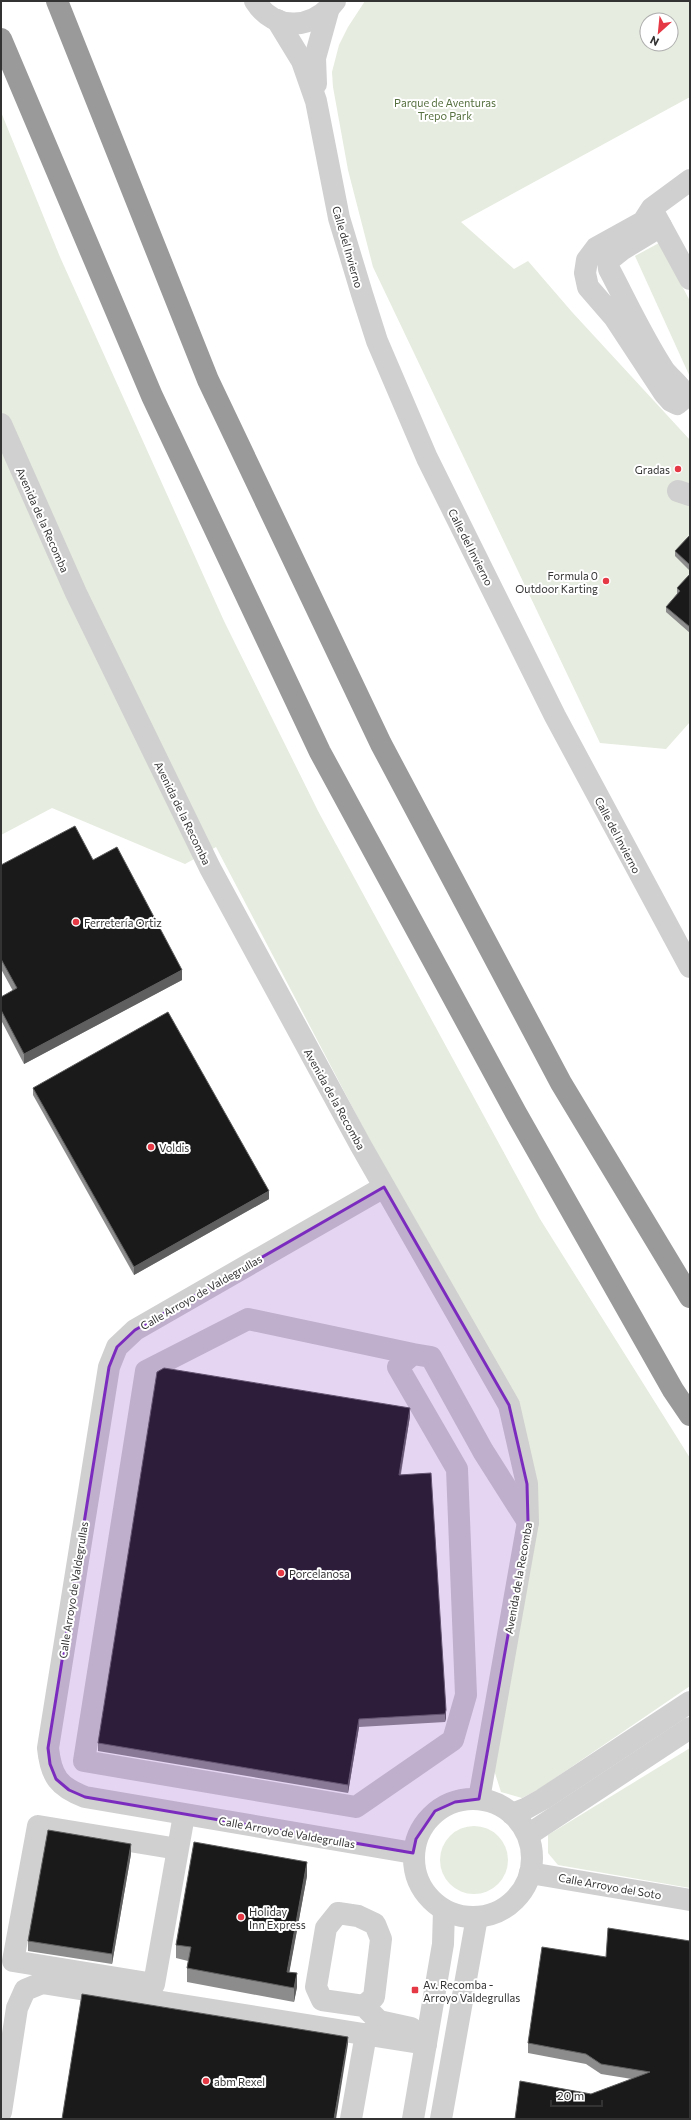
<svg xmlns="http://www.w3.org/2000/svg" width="691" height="2120" viewBox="0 0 691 2120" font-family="Commissioner,sans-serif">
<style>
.green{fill:#e6ecdf;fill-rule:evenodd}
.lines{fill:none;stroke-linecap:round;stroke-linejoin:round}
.minor{stroke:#d0d0d0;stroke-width:22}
.highway{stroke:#9a9a9a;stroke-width:22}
.wall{fill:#8c8c8c}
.shaded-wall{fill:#5f5f5f}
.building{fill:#1a1a1a;stroke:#5f5f5f}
.marked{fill:#7b2cbf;fill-opacity:0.2;stroke:#7b2cbf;stroke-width:3;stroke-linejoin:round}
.poi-dot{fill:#e63946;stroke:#fff;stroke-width:1.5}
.labels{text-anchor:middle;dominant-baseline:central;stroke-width:4;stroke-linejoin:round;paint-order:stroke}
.park-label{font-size:11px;fill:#56703f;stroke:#fff}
.street-label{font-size:11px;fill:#333;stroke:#fff}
.poi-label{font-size:11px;fill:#333;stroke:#fff;text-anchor:start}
</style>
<rect width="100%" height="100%" fill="#fff"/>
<!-- green -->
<g class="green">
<path d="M365,1H690V97L461,222L514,269L528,261L572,312L690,440V722L666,749L600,743L373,267L348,170L333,87L332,72L339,45L348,27ZM647,20H671V44H647Z"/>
<path d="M1,112L60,257L224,621L318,811L540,1219L690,1458V1686L539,1789L522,1798L501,1792L494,1770L528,1442L216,847L185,864L52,808L1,835Z"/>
<path d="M659,243L690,301V377L635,256Z"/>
<path d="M690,1748V1888L558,1865L548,1853V1835Z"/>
<circle cx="474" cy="1860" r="34"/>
</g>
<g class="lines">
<!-- minor -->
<g class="minor">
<path d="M255,1C275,33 314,29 335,1"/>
<path d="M277,20L302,61L316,101L339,218L362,294L377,341L427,458L555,716L690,967"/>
<path d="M316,84L315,58L328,11"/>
<path d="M654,213L690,279"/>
<path d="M661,226L623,249L608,261L609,269C627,303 643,338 664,370C670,378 679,384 684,393L683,399L677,404L671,401L664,393L614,317L588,287L585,273L587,260L596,248L643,222L652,208L690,180"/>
<path d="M1,424L76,593L210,868L361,1146L509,1405L527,1484L528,1522L479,1799"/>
<path d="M678,491L690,495"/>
<path d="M384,1187L135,1330L117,1347L109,1367L48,1748C51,1777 59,1787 85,1797L413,1853"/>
<path d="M413,1354L248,1319L146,1371L84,1761L356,1807L453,1740L466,1695L457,1469L398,1367L413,1354L431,1357L483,1451L528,1522"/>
<circle cx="473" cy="1858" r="59"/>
<path d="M512,1814L525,1809L543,1799L690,1702"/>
<path d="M528,1835L690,1728"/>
<path d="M178,1849L38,1826L13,1961L154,1984L184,1815"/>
<path d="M530,1873L690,1900"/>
<path d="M364,2006L322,2000L316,1987L326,1928L338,1913L358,1916L375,1924L381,1939L374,1997L364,2006L379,2021L411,2028"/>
<path d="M1,2112L17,2008L25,1990L42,1983L426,2044"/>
<path d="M351,2119L366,2034"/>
<path d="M413,2119L443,1944L444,1910"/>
<path d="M441,2119L477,1917"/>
</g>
<!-- highway -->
<g class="highway">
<path d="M57,1L208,380L381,744L561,1083L690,1297"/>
<path d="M1,39L152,396L320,752L516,1113L673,1390L690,1415"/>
</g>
</g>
<!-- wall -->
<g class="wall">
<path d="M690,535V571L675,556V551Z"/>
<path d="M690,574V633L666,612V607L677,594V588Z"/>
<path d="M93,860L182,980L24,1064L1,1020V997L13,991L1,969V865Z"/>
<path d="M33,1088L269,1199L134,1275L33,1095Z"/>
<path d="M410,1416L401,1474L446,1718L445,1722L359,1727L348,1793L98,1751V1743Z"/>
<path d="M131,1854L112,1964L28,1951V1941Z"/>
<path d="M307,1876L289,1972L297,1987L294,2002L187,1982V1968L188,1961L176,1958V1945Z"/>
<path d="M606,1957L690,2119L591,2094L632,2079L601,2074L586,2064L528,2053V2043Z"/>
</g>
<!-- shaded-wall -->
<g class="shaded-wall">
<path d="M182,970V980L24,1064V1054Z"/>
<path d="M269,1191V1199L134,1275V1267Z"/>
<path d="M410,1408V1416L399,1482V1475Z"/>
<path d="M446,1710V1718L445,1722V1714Z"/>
<path d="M359,1719V1727L348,1793V1785Z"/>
<path d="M131,1844V1854L112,1964V1954Z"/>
<path d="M307,1862V1876L287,1985V1972Z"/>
<path d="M297,1973V1987L294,2002V1988Z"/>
<path d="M348,2037V2044L336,2119H334Z"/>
</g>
<!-- building -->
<g class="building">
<path d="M690,535V565L675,551Z"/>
<path d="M690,574V627L666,607L680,591L677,588Z"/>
<path d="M75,826L93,860L117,847L182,970L24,1054L1,1010V997L17,988L1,959V865Z"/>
<path d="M168,1012L269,1191L134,1267L33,1088Z"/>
<path d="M164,1368L410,1408L399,1475L431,1473L446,1710L445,1714L359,1719L348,1785L98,1743L157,1372Z"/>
<path d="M48,1830L131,1844L112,1954L28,1941Z"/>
<path d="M194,1842L307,1862L287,1972L297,1973L294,1988L187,1968L191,1947L176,1945Z"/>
<path d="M608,1928L690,1941V2119H515L520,2081L591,2094L650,2072L601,2064L586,2054L528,2043L542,1947L606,1957Z"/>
<path d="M82,1994L348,2037L334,2119H62Z"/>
</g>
<!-- marked area -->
<path class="marked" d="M384,1187L509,1405L527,1484L528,1522L479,1799L455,1802L435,1811L416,1839L413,1853L85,1797L69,1790L56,1779L50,1764L48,1748L109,1367L117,1347L135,1330Z"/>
<!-- markers -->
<g class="poi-dot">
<circle cx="678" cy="469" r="4"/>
<circle cx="606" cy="581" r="4"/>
<circle cx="76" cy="922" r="4"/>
<circle cx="151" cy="1147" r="4"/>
<circle cx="281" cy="1573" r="4"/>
<circle cx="241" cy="1917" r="4"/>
<rect x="411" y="1986" width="8" height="8" rx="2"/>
<circle cx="206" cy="2081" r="4"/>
</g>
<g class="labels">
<!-- park labels -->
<g class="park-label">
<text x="445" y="102">Parque de Aventuras<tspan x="445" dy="13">Trepo Park</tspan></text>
</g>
<!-- street labels -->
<g class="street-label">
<text transform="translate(348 247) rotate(74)">Calle del Invierno</text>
<text transform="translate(43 520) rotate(66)">Avenida de la Recomba</text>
<text transform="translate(471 547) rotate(63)">Calle del Invierno</text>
<text transform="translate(183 813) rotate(64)">Avenida de la Recomba</text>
<text transform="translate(618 835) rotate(62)">Calle del Invierno</text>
<text transform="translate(335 1099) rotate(61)">Avenida de la Recomba</text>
<text transform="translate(201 1292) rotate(-30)">Calle Arroyo de Valdegrullas</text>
<text transform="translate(518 1578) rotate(-80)">Avenida de la Recomba</text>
<text transform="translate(73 1590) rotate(-81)">Calle Arroyo de Valdegrullas</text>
<text transform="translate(287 1832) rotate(10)">Calle Arroyo de Valdegrullas</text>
<text transform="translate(610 1886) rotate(10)">Calle Arroyo del Soto</text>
</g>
<!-- poi labels -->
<g class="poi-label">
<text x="670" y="469" text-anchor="end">Gradas</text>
<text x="598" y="575" text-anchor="end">Formula 0<tspan x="598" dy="13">Outdoor Karting</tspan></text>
<text x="84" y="922">Ferretería Ortiz</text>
<text x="159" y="1147">Voldis</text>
<text x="289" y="1573">Porcelanosa</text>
<text x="249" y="1911">Holiday<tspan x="249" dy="13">Inn Express</tspan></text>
<text x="423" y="1984">Av. Recomba -<tspan x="423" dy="13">Arroyo Valdegrullas</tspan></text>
<text x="214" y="2081">abm Rexel</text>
</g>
</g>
<!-- border -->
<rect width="691" height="2120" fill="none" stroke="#333333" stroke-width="4"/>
<!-- north arrow -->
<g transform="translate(659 32) rotate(207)"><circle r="19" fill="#ffffff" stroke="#adadad"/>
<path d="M0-3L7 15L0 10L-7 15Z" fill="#e63946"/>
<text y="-6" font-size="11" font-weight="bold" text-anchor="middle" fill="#333333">N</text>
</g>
<!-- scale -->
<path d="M551 2100v6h51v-6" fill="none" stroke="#333333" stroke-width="2"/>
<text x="557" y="2100" font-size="12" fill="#333333" stroke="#ffffff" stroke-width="3" paint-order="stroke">20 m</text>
</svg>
